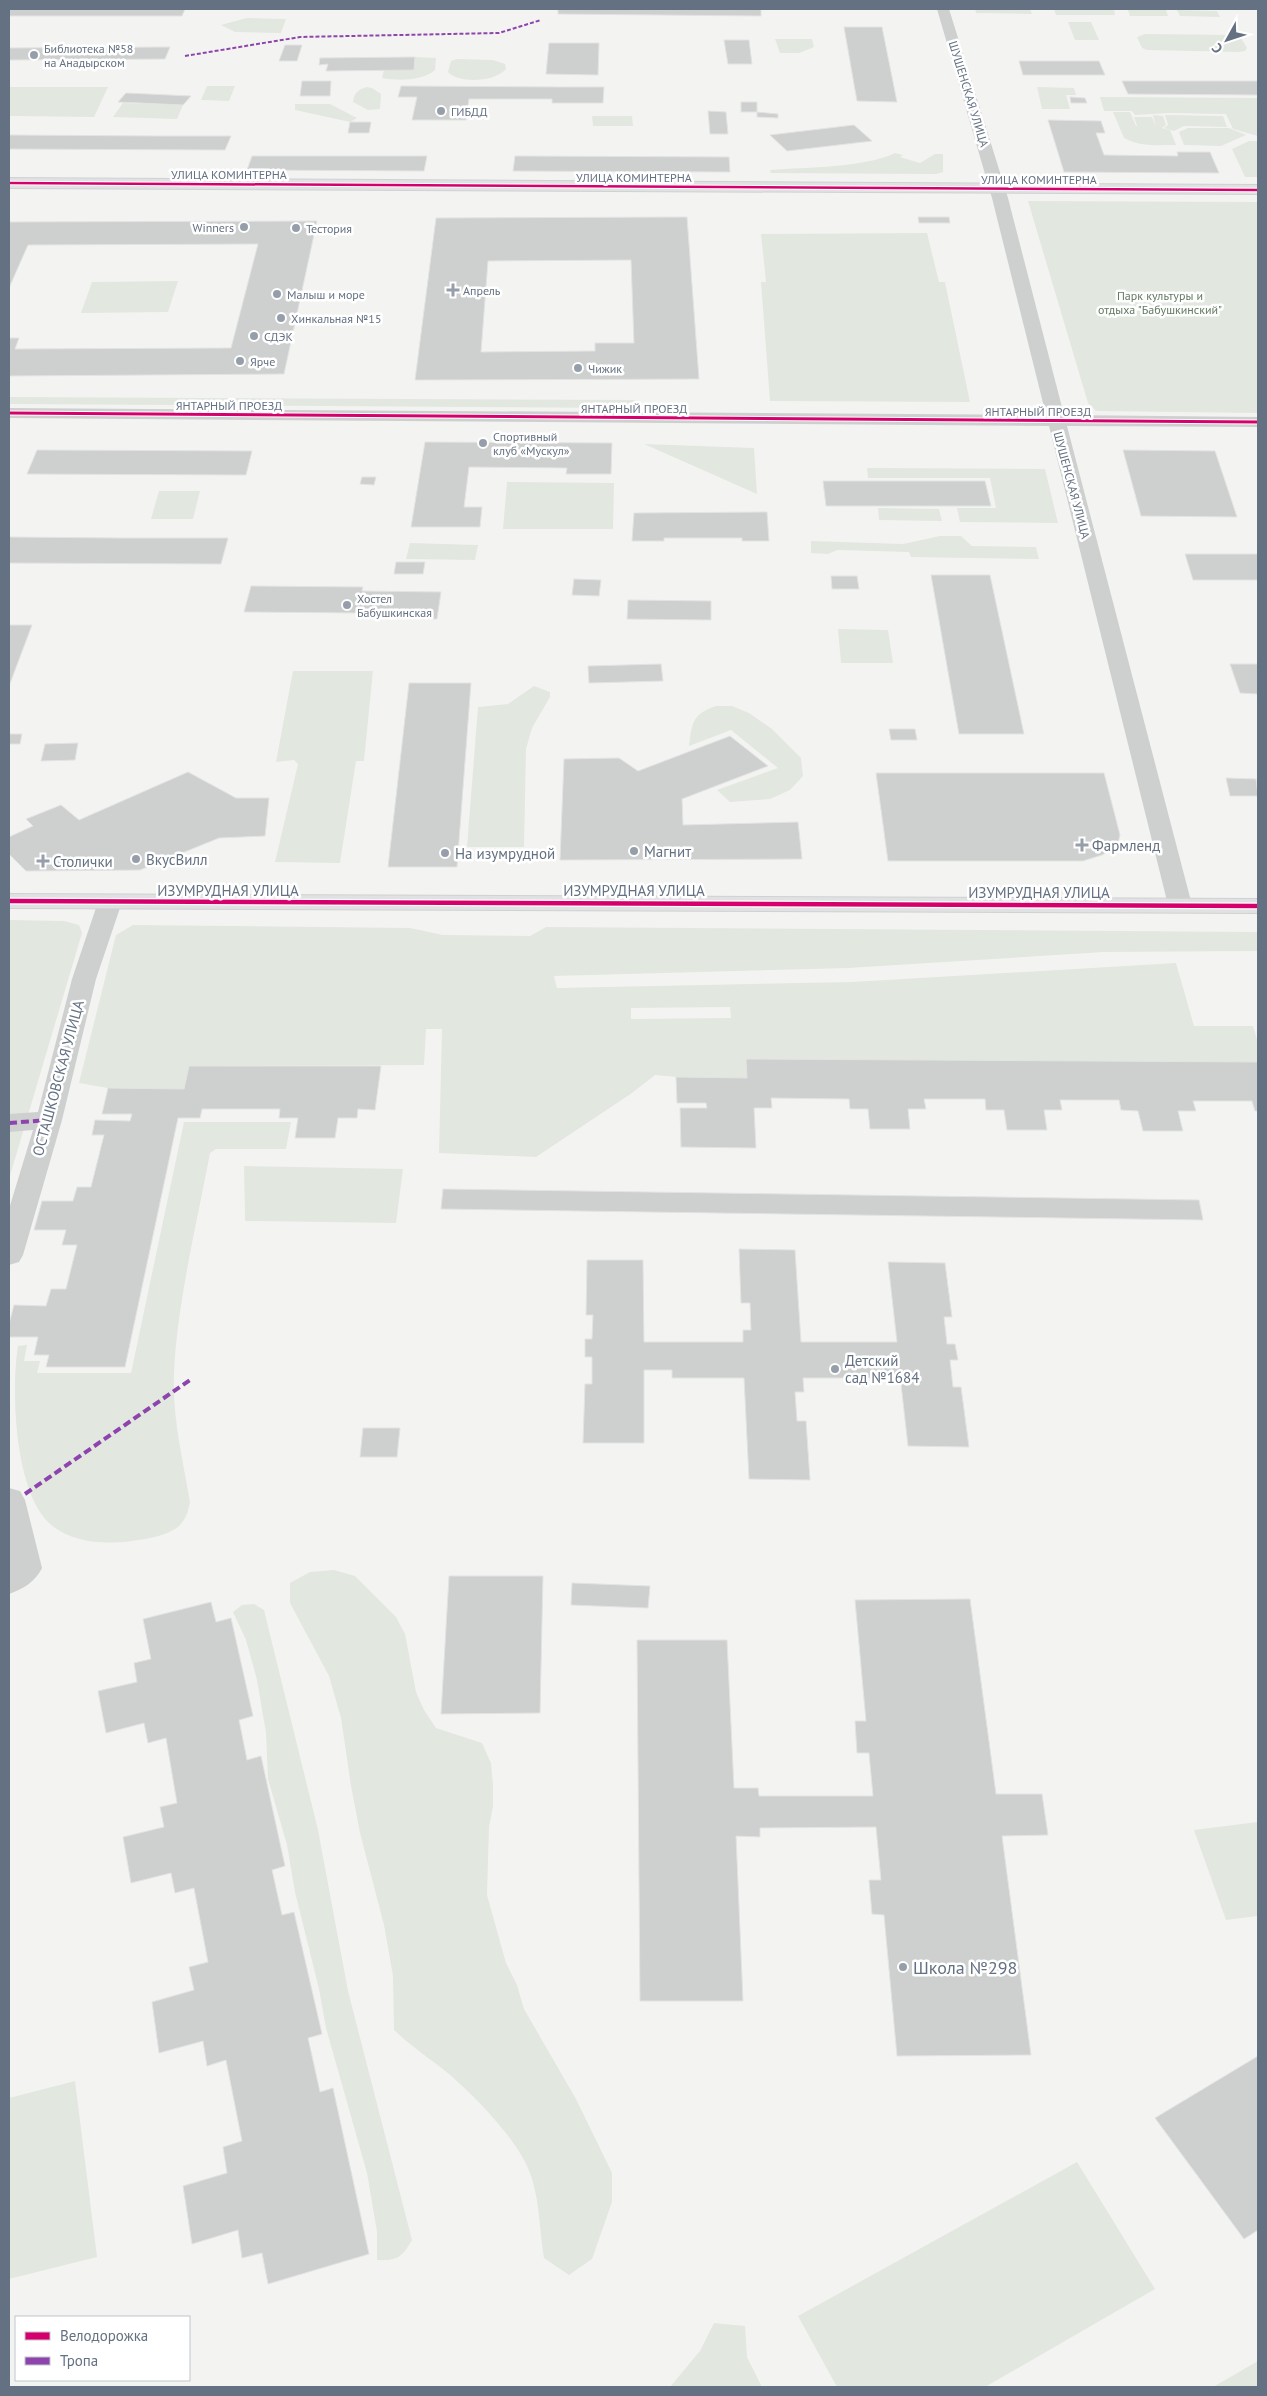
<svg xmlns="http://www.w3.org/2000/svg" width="1267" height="2396" viewBox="0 0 1267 2396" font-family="'PT Sans',sans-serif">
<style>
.green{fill:#e2e7e0;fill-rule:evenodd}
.building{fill:#cecfcf;stroke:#e2e3e2;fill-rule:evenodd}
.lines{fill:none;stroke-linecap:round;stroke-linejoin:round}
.secondary-casing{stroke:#d0d1d1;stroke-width:2}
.street{fill:#cecfcf;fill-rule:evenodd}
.secondary{fill:#e0e1e2;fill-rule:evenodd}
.quiet-far1{stroke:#8e44ad;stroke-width:2;stroke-dasharray:4 2;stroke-linecap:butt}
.quiet{stroke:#8e44ad;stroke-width:4;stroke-dasharray:8 4;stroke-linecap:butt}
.cycleway-far2-casing{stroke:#fff;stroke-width:4.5}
.cycleway-far1-casing{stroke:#fff;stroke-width:5}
.cycleway-casing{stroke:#fff;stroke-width:7}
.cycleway-far2{stroke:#d6006c;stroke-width:2.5}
.cycleway-far1{stroke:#d6006c;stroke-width:3}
.cycleway{stroke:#d6006c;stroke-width:4.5}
.poi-dot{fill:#969fa9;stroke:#fff;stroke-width:2}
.labels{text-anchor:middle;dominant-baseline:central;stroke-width:5;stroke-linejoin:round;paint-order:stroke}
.far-poi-label{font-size:12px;fill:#647182;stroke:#fff;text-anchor:start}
.far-street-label{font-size:12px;fill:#647182;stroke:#fff}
.far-park-label{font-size:12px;fill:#647962;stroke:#fff}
.poi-label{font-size:15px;fill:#647182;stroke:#fff;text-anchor:start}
.street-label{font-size:15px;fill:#647182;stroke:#fff}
.near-poi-label{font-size:18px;fill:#647182;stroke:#fff;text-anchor:start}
</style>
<rect width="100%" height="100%" fill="#f3f4f2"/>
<!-- green -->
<g class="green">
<path d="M975,9H1030L1032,14L976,13Z"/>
<path d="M1054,9H1114L1115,15H1056Z"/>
<path d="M1128,10H1166L1168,16H1130Z"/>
<path d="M1177,10L1217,11L1220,17L1180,16Z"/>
<path d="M247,18L286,19L281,33L235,32L221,25Z"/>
<path d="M1068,22H1091L1099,40H1075Z"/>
<path d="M1145,34L1236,35L1241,38L1247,48L1245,51L1239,52L1147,50L1142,48L1137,37Z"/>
<path d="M775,39H812L814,47L799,53H780Z"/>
<path d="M415,57L436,58L435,70C423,81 397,81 382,78L384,70H414Z"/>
<path d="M457,59L493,60L505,64L506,69C495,82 459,84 448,72L451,61Z"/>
<path d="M207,86H235L229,101L201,100Z"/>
<path d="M9,87H108L94,117L9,116Z"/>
<path d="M366,87L372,88L381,94L380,109L368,110L353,102C354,93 358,90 366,87Z"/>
<path d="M1037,87L1074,88L1076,95H1066L1070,109H1042Z"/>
<path d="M1100,97L1258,98V136L1233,129L1226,114L1169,113L1135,115L1132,111H1104Z"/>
<path d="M123,103L183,105L177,119L113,117Z"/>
<path d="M295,104H330L357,118L350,122L295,110Z"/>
<path d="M1113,112H1130L1136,126H1137L1134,117H1152L1156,126L1153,115L1163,116L1166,125L1162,128L1170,130L1176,145C1158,145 1140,147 1124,138Z"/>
<path d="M1165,115L1223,116L1227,127L1184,126L1174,131L1164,128L1168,125Z"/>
<path d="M592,116H632L633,126H593Z"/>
<path d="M1188,128H1229L1246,135L1221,146L1184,145L1179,132Z"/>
<path d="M1249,141H1258V177H1245L1232,149Z"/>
<path d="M895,153L903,155L900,157L920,163L935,154H943V172L936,174L771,173L770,170C807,167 863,168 895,153Z"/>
<path d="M1028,201L1258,202V413L1096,411L1088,403Z"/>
<path d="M927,233L939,282H945L970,402L770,401L761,282H766L761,234Z"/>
<path d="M178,281L168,312L81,313L92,282Z"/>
<path d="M9,397L635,400V408L9,404Z"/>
<path d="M644,444L754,448L757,494Z"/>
<path d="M867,468L1045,469L1058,523L960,522L957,508H996L990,478H868Z"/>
<path d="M507,482L614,483L613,529H503Z"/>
<path d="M159,491H200L193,519H151Z"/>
<path d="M878,508L939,509L942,521L879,520Z"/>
<path d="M940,536H961L972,546L1036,547L1039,559L911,557L909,552L837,550L828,554L811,553V541L903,544Z"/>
<path d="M410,543L478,545L475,560L406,559Z"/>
<path d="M838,629L888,630L893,663H841Z"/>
<path d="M293,671H373L364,761H356L340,863L275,862L298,764L294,760L276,762Z"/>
<path d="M534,686L550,692V697L532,728L526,749L524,847H467L478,707L508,704Z"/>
<path d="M716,706H732L749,713L772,729L801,758L803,776L790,790L770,799L730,802L717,790L778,768L731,730L689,746C692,723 692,714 716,706Z"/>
<path d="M9,920L64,921L79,925L82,933L9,1179Z"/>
<path d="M133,925L410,928L443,935L530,936L546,927L1258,932V951L1104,952L848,968L554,976L557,988L852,982L1176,963L1194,1026H1253L1258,1043V1062L747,1059V1078L676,1077L655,1075L632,1093L536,1157L439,1153L442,1029H426L424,1065L189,1066L184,1089L108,1088L79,1083L116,935ZM730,1007L731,1018L631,1019V1008Z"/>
<path d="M184,1122H291L286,1149H216L210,1153C197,1223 177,1303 174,1374C172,1417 183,1460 190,1502C188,1512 186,1519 179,1526C163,1541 105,1546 84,1540C66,1536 50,1528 40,1512C15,1474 11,1390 18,1346L27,1345L24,1361H40L37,1373H131Z"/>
<path d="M244,1166L403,1169L396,1223L245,1221Z"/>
<path d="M334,1570L355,1576L396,1617L405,1634L416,1692L424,1710L436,1728L482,1743L491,1763L493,1785V1806L489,1827L487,1895L506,1963L517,1985L524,2009L576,2099L612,2173V2202L592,2259L569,2275L544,2258C539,2228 540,2196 528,2168C513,2134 465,2085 435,2063C420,2052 408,2043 394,2030L393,1976L384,1925L360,1833L351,1786L341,1718L329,1676L290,1603V1583L310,1572Z"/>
<path d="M254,1604L264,1610L318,1830L348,1991L412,2240C402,2257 398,2261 377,2260V2232L367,2173L326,2028L319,1989L295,1892L287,1845L268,1779L266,1733L257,1680L246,1640L233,1612L242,1605Z"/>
<path d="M1258,1822V1916L1226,1920L1194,1830Z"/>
<path d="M75,2081L97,2257L9,2279V2098Z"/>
<path d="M1077,2162L1155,2289L985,2387H837L798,2316Z"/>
<path d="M714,2323L745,2326L747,2357L762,2387H670L700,2351Z"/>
<path d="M1258,2361V2387H1213Z"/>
</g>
<!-- building -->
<g class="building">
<path d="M9,9H185L182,16H9Z"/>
<path d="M558,9H761V16L558,14Z"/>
<path d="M844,27H882L897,102L857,101Z"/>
<path d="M724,40H749L752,64H728Z"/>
<path d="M549,43H599L598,75L546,74Z"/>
<path d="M285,45H302L297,61H279Z"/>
<path d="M170,47L165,59L9,60V48Z"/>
<path d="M415,57L414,70L326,71L328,64L319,65L320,58Z"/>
<path d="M1019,61H1099L1105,75H1023Z"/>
<path d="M302,81H331L330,96H300Z"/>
<path d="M1122,81H1258V95L1128,94Z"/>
<path d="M401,86L562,87H604L603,103H552V99H469L466,120H412L417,97H398Z"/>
<path d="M126,93L191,96L183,105L118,102Z"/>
<path d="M1070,97L1085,98L1087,103H1071Z"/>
<rect x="741" y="102" width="16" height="10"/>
<path d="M708,111L726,112L728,134H710Z"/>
<path d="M757,112L778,114V118L757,117Z"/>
<path d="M1048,120L1101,121L1105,133H1096L1104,155L1178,156L1177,152H1210L1219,173L1064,172Z"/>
<path d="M350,122H371L369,133H348Z"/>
<path d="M854,125L872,141L787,151L770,135Z"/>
<path d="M9,135L155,136H231L225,150L9,149Z"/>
<path d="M252,156H427L424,171L247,170Z"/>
<path d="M515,156L729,157L730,172L513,171Z"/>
<path d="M687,217L699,379L415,380L436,218ZM631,260L634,343H595V351L481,352L488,261Z"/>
<path d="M918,217H949L950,223H919Z"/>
<path d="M317,221L284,374L9,376V338H19L15,349L231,348L258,244L28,245L9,288V222Z"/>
<path d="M425,442L612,443L611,474H566L567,468L469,467L464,507H482L480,527H411Z"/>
<path d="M37,450L252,451L246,475L27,474Z"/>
<path d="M1123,450L1215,451L1237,517L1141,516Z"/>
<path d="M362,477H376L374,485L360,484Z"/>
<path d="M823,481H985L991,506H826Z"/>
<path d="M767,512L769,541H742V538H664V541H632L634,513Z"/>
<path d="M9,537L117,538H228L221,564L9,563Z"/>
<path d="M1185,554H1258V580H1193Z"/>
<path d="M396,562H425L423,574H394Z"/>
<path d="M931,575H990L1024,734H959Z"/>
<path d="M831,576H857L859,589H832Z"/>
<path d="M574,579L601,580L599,596L572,595Z"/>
<path d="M251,586L363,587L362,591L441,592L437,619L357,618V613L244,612Z"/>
<path d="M628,600L711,601V620L627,619Z"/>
<path d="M9,625H32L9,686Z"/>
<path d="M661,664L663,681L589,683L588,666Z"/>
<path d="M1230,664H1258V694L1240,693Z"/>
<path d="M409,683H471L457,867H388Z"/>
<path d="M889,729H915L917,740H891Z"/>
<path d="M9,734H22L20,744H9Z"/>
<path d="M730,736L768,766L682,799L683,825L798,822L802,859L560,860L564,759L619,758L638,771Z"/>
<path d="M78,743L75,760L41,761L45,744Z"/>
<path d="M188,772L236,798H269L265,836L219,838L140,870L26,871L9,854V837L33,826L26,819L61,805L79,820Z"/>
<path d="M876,773H1104L1120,835L1117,847L1102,855L1083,861H888Z"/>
<path d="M1226,778L1256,779L1258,796H1230Z"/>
<path d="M746,1059L1258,1062V1111H1255L1252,1101H1193L1196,1111H1178L1183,1131H1143L1138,1111L1121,1110L1119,1100H1060L1062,1110H1044L1047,1130H1007L1004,1110H986L985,1099H924L926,1109H908L910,1129H870L868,1109H850L849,1099L771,1098L772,1108H754L756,1148L681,1147L680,1108H707L706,1103H677L676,1077L747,1078Z"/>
<path d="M189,1066H381L375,1110L358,1109L357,1118H338L335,1138H295L298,1118H279L280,1109H202L200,1118H178L125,1367H46L49,1355H34L38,1337H9V1324L14,1305L46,1306L51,1289H66L77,1245H62L66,1230H34L42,1201H73L77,1187H91L104,1135H92L95,1120L130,1121L132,1114H102L108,1088L184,1089Z"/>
<path d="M443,1189L1199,1200L1203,1220L441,1209Z"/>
<path d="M739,1249L795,1250L801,1342H897L888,1262L945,1263L952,1317H944L947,1344H955L958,1360H950L953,1387H961L969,1447L908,1446L900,1375H879L880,1378H803L804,1392H795L797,1421H806L810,1480L749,1479L744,1378H672V1370H644V1443H583L585,1384H592V1357H585V1339H592L593,1315H586L587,1260H643L644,1342H743V1330H751L750,1303H741Z"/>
<path d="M363,1428H400L397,1457H360Z"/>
<path d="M449,1576H543L540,1713L441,1714Z"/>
<path d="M572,1583L650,1586L648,1608L571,1605Z"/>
<path d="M970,1599L996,1794H1042L1048,1835L1002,1836L1031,2055L897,2056L884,1915L872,1914L869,1880H881L876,1827L760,1828V1837L736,1836L743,2001H640L637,1640H727L734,1788H758L759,1796H873L869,1753H857L855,1721H866L855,1600Z"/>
<path d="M211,1602L216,1622L231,1618L253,1716L239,1720L247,1760L261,1756L285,1866L272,1870L282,1915L294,1912L322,2034L308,2038L320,2092L333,2088L369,2254L268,2284L262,2253L242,2258L238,2230L192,2244L183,2186L227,2173L223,2147L242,2141L226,2060L207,2066L203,2041L159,2053L152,2002L194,1990L189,1967L208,1962L194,1888L175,1893L171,1873L131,1883L123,1837L164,1827L160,1807L177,1803L166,1738L148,1743L144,1723L106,1733L98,1691L137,1682L134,1663L151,1659L143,1619Z"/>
<path d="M1258,2056V2230L1244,2239L1155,2118Z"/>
</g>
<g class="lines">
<!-- secondary casing -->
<g class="secondary-casing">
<g id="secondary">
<path d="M9,178L1258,185V194L9,188Z"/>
<path d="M9,894L1258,899V913L9,908Z"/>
</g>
</g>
<!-- street -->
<g class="street">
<path d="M937,9H949L1008,198L1064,415L1258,417V427L1067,426L1192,905L1188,910L1180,912L1172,910L1168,905L1049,426L9,418V408L1046,415L992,198Z"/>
<path d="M110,895L118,897L122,902L96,979L62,1120L23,1255L19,1262L9,1265V1209L33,1130L9,1132V1114L38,1112L72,979L98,902L102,897Z"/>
<path d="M9,1488L20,1491L25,1500L42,1568C35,1582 23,1589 9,1594Z"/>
</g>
<!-- secondary -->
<use href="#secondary" class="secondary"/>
<!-- quiet-far1 -->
<path class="quiet-far1" d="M185,56L300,37L499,33L541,20"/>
<!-- quiet -->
<g class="quiet">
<path d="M9,1123L49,1120"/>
<path d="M25,1494L190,1380"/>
</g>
<!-- cycleway-far2 casing -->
<g class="cycleway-far2-casing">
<path id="cycleway-far2" d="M9,183L1258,190"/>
</g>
<!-- cycleway-far1 casing -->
<g class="cycleway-far1-casing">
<path id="cycleway-far1" d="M9,413L1258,422"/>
</g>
<!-- cycleway casing -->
<g class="cycleway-casing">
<path id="cycleway" d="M9,901L1258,906"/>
</g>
<!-- cycleway-far2 -->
<use href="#cycleway-far2" class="cycleway-far2"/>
<!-- cycleway-far1 -->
<use href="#cycleway-far1" class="cycleway-far1"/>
<!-- cycleway -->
<use href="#cycleway" class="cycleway"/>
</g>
<!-- markers -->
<g class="poi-dot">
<circle cx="34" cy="55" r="5"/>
<circle cx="441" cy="111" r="5"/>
<circle cx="244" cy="227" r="5"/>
<circle cx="296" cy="228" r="5"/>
<path d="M450.5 282.5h5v5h5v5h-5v5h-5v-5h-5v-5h5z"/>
<circle cx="277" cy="294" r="5"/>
<circle cx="281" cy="318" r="5"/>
<circle cx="254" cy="336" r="5"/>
<circle cx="240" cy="361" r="5"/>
<circle cx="578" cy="368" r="5"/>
<circle cx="483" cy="443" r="5"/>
<circle cx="347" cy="605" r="5"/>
<path d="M1079.5 837.5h5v5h5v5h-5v5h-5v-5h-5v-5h5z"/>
<circle cx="634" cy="851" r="5"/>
<circle cx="445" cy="853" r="5"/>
<circle cx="136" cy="859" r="5"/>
<path d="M40.5 853.5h5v5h5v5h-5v5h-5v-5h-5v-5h5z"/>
<circle cx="835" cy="1369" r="5"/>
<circle cx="903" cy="1967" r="5"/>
</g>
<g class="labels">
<!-- far-poi labels -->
<g class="far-poi-label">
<text x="44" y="48">Библиотека №58<tspan x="44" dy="14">на Анадырском</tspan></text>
<text x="451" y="111">ГИБДД</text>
<text x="234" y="227" text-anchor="end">Winners</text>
<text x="306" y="228">Тестория</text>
<text x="463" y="290">Апрель</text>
<text x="287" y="294">Малыш и море</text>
<text x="291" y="318">Хинкальная №15</text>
<text x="264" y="336">СДЭК</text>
<text x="250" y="361">Ярче</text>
<text x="588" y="368">Чижик</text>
<text x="493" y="436">Спортивный<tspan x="493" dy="14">клуб «Мускул»</tspan></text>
<text x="357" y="598">Хостел<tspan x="357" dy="14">Бабушкинская</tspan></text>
</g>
<!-- far-street labels -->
<g class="far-street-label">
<text transform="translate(969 94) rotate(73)">ШУШЕНСКАЯ УЛИЦА</text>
<text x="229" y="174">УЛИЦА КОМИНТЕРНА</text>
<text x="634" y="177">УЛИЦА КОМИНТЕРНА</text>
<text x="1039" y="179">УЛИЦА КОМИНТЕРНА</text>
<text x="229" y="405">ЯНТАРНЫЙ ПРОЕЗД</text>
<text x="634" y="408">ЯНТАРНЫЙ ПРОЕЗД</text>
<text x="1038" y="411">ЯНТАРНЫЙ ПРОЕЗД</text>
<text transform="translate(1072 485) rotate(75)">ШУШЕНСКАЯ УЛИЦА</text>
</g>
<!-- far-park labels -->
<g class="far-park-label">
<text x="1160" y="295">Парк культуры и<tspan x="1160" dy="14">отдыха "Бабушкинский"</tspan></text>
</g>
<!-- poi labels -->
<g class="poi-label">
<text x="1092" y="845">Фармленд</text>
<text x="644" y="851">Магнит</text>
<text x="455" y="853">На изумрудной</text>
<text x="146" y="859">ВкусВилл</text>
<text x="53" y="861">Столички</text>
<text x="845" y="1360">Детский<tspan x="845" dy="17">сад №1684</tspan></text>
</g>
<!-- street labels -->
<g class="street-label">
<text x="228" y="890">ИЗУМРУДНАЯ УЛИЦА</text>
<text x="634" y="890">ИЗУМРУДНАЯ УЛИЦА</text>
<text x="1039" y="892">ИЗУМРУДНАЯ УЛИЦА</text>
<text transform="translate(58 1078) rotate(-75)">ОСТАШКОВСКАЯ УЛИЦА</text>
</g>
<!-- near-poi labels -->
<g class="near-poi-label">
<text x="913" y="1967">Школа №298</text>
</g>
</g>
<!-- border -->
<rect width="1267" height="2396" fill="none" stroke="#647182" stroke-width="20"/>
<!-- legend -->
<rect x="15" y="2316" width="175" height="65" fill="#ffffff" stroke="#c1c6cd"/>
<rect x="25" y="2332" width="25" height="8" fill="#d6006c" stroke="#c1c6cd"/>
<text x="60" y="2341" font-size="15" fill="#647182">Велодорожка</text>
<rect x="25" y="2357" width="25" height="8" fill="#8e44ad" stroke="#c1c6cd"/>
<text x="60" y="2366" font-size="15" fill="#647182">Тропа</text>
<!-- north arrow -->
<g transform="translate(1227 40) rotate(230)" stroke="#ffffff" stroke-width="4" paint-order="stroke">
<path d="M0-4L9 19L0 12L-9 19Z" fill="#647182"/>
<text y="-8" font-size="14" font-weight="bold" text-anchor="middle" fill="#647182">С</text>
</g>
</svg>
